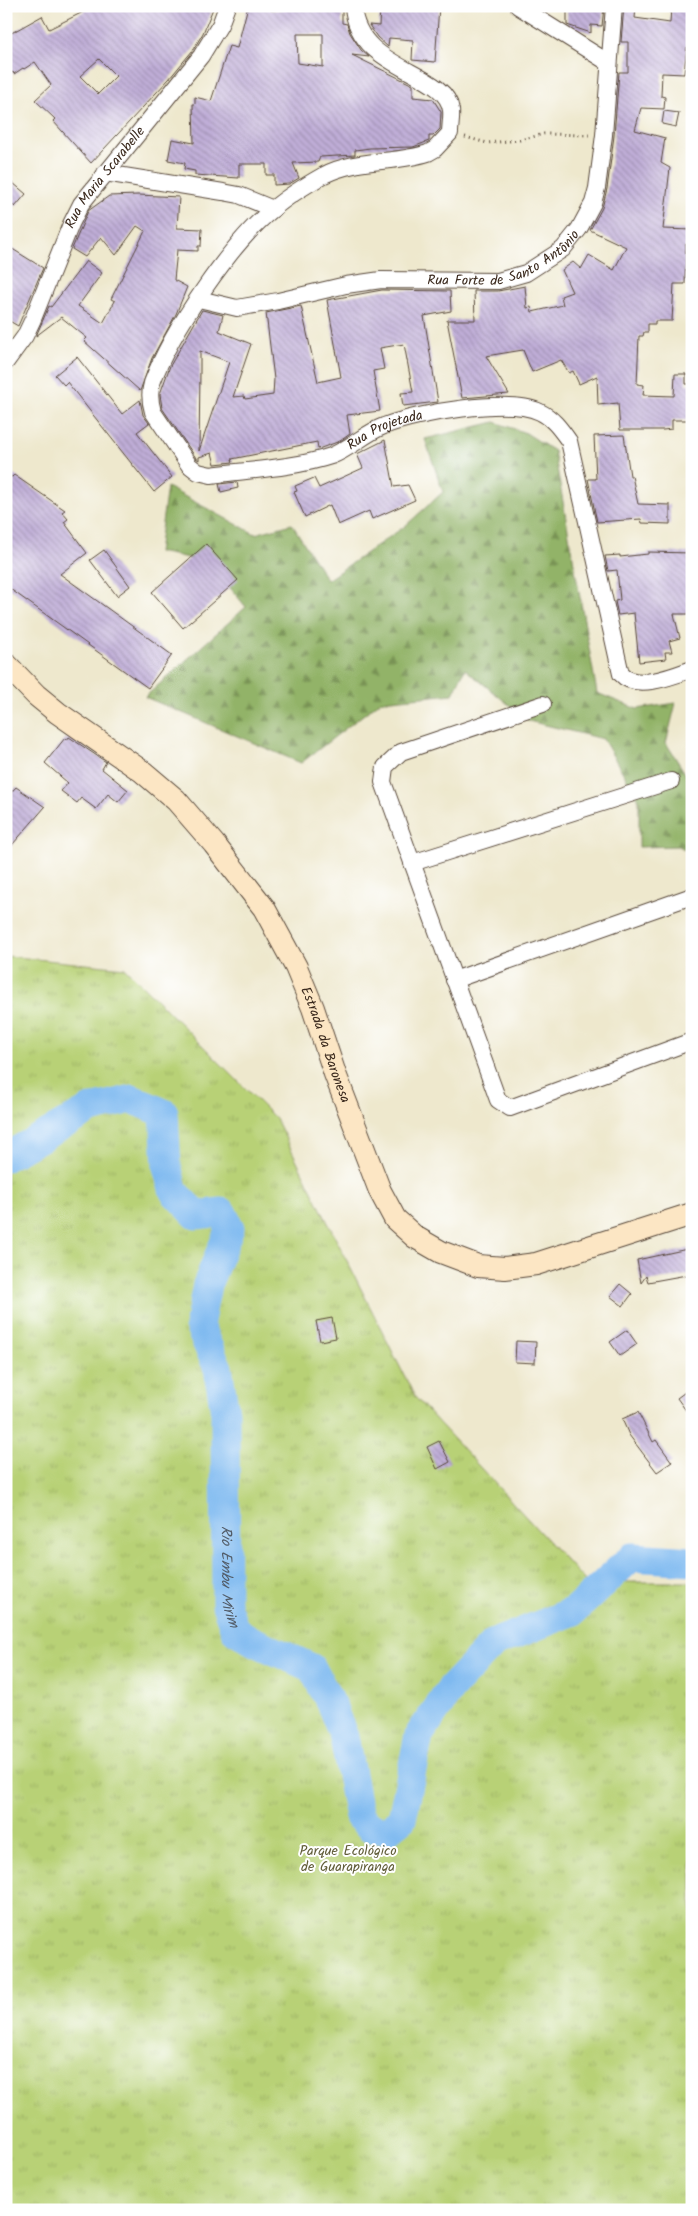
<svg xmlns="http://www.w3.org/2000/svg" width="698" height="2216" viewBox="0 0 698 2216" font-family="Kalam,sans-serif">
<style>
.forest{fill:url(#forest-firs);stroke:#666e42}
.park{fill:url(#park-tufts);stroke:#7a7e4a}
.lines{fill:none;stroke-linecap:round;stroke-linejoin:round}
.river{stroke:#7eb9f0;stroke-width:29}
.building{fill:url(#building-back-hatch);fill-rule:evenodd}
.minor-casing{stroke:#564638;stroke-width:18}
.secondary-casing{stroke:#564638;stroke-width:24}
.path{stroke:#564638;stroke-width:3;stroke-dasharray:1 4;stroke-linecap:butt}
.minor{stroke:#fff;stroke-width:16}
.secondary{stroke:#fce6c4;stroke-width:22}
.labels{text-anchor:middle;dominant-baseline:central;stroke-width:4;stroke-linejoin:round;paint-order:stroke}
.street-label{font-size:14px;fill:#3b2a1e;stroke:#fff}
.park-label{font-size:14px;fill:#605c38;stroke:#fff}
.water-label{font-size:15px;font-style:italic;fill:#525c68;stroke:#fff}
</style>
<defs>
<pattern id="forest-firs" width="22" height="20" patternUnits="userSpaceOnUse" patternTransform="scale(1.25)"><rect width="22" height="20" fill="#92b367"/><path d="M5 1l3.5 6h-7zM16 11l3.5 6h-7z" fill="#789254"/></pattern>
<pattern id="park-tufts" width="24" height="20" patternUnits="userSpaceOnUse" patternTransform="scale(1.25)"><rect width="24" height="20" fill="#b8d176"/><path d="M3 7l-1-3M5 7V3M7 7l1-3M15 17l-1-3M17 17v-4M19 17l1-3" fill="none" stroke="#9fb466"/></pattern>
<pattern id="building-back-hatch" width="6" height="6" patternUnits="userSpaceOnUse" patternTransform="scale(1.25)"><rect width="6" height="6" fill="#c0aed8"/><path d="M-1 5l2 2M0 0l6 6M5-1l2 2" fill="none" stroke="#9d8eaf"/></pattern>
</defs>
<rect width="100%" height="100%" fill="#fff"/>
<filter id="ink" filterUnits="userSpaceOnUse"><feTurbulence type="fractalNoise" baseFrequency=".02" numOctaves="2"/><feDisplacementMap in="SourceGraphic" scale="10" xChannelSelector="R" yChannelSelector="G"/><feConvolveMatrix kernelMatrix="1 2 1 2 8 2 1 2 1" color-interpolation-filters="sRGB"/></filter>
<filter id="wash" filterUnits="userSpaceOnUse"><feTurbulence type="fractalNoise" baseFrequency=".0096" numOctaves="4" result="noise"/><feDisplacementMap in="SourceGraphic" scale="20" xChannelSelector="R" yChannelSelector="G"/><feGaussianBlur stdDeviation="1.12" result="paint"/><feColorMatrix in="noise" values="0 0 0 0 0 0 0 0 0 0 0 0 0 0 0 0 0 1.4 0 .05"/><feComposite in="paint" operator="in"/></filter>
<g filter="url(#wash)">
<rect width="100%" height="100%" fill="#eee8cd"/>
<!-- forest -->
<path class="forest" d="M495,422L526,433L554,451L597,693L637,709L676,703L666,743L692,784V854L679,846L639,847V800L603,739L529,721L465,669L453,694L381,701L301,763L145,697L246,607L209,562L158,552L167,487L255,534L292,524L327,580L404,527L443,492L425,439Z"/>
<!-- park -->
<path class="park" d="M6,956L125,968L276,1119L415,1397L586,1582H692V2210H6Z"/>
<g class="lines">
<!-- river -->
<path class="river" id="s1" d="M6,1157L91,1109L132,1099L164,1113L167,1166L174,1192L196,1215L222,1212L230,1228L207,1285L199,1326L218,1368L225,1413L226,1605L235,1630L251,1640L312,1668L330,1702L344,1737L359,1817L371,1828L387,1831L402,1819L419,1735L452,1687L494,1643L574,1611L632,1557L692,1561"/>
</g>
<g id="blocks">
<!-- building -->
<g class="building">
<path d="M82,6H214L203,33L193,50L169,79L91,163L53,121L55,119L35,100L51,85L35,62L24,69L23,68L14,74L13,72L6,76V36L42,16L49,29L85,11ZM99,59L116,76L98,94L80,76Z"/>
<path d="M248,6H271V10L296,8V6L342,8V23L347,24L350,33L361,50L369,57L352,55L413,85V97L433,99L441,112L440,129L433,136H429V141L413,147L370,148L355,150V155L320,157L318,162L293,163L299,178L289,184L274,185V175H266V164H239V178L195,175V171L184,169L185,163L168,160L172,139L194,143L193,104H195V97L211,101L229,46L237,48ZM297,34H323V67L298,63Z"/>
<path d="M380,6H439L435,62L412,60L413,40L389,38L388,47L377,37L369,25L379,26Z"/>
<path d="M567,6H604L602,26L591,25V33L567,25Z"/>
<path d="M624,6L636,7L635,18L670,23L671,6H692L690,31H692V48L687,47L684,74L662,73L661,96L665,97L664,109L641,108L635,130L665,138L661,163L670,168L663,229L692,230V244H686L685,284H674L672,321H655V324H648V332H644L643,336H639L637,384L644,385L643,395L674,396L675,374H686V384H692V420H672V429L663,430H620L618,403L598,405L597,376L579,384L573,371L569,373L561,360L532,372L523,350L486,356L509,394L462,398L447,320H475L474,291H498L525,286L527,308L531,307L532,312L563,305L561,296L572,292L562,270L573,262L581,269L589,255L614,270L626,247L590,230L602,208L607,189L614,136L619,72H628V42H621Z"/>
<path d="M664,111L679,113L676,127L662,124Z"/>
<path d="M6,177L26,194L15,207L6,200Z"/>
<path d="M138,195L179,197L177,228L202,229L201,246H198V251L177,250L174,280L187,287L176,314L152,358L140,391L84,341L87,338L61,317L36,336L49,306L51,307L86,261L102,273L78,306L103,323L115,301L111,299L145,231L137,226L116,255L101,237L85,257L72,249L88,211L109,196Z"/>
<path d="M6,245L43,268L18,326L6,319Z"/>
<path d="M382,290L450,291L451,311L424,316L438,402L403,406L401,393L413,392L404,344L380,348L384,369L373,371L380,411L347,415L350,434L340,441L321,448L318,449L317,442L232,459L233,462L215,464L212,453L199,457V460L196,458L162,408L160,394L170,366L202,310L223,315L219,331L251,344L233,397L244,396L245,399L273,395L274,379L266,313L301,306L318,382L341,377L327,300ZM200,351L229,362L199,451L200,371Z"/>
<path d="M77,357L122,414L140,400L143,415L149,423L137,432L172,477L154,492L67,382L64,385L55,375Z"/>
<path d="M624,435L630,476H632L638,504L670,505V524L642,523L641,519L597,522L588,479H596L594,436Z"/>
<path d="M385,440L394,487L408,485L415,500L372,519L369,511L338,525L330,505L305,517L294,492L297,491L295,486L314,478L319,488L363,468L357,454Z"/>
<path d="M6,475L12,477L14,475L65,510L62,512L68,519L64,522L87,553L60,574L172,655L148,688L6,586Z"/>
<path d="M237,482L238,488L221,492L219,484Z"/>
<path d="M206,544L238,580L183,628L152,592Z"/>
<path d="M104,550L130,586L117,596L90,560Z"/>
<path d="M648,552L692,553V614H674L680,638L669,641L672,652H665L666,659L639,662L634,613L618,615L615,601L620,600L617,570L608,571L605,556L620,555V557L648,554Z"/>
<path d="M69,737L106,762L102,769L128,790L118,802L108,794L96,809L81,798L77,803L61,791L68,783L45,763L65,738L67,740Z"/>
<path d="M16,787L45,807L6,852V798Z"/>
<path d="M692,1248V1274L648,1282L646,1276L641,1283L637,1260Z"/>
<path d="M620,1284L632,1294L623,1306L610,1296Z"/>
<path d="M332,1318L336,1338L320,1341L316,1321Z"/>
<path d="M627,1330L637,1344L620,1356L610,1342Z"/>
<path d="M516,1341L536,1342L535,1363L515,1362Z"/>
<path d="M692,1387V1419L677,1398Z"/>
<path d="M638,1412L653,1442L656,1440L672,1462L657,1472L629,1435L622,1419Z"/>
<path d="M439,1441L450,1462L437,1469L427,1447Z"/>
</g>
</g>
</g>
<g filter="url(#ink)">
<use href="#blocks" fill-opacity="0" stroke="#564638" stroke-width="1"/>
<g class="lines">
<!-- minor casing -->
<g class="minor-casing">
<g id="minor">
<path id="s2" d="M353,6C357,71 446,70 451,110C452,117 450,126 450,133L435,149L428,153C394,164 357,158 324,175C308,184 288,196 273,209C231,243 171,331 152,383C149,393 150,402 153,412L189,465L198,472L211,475C249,470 295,468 331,456C350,449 365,433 384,426C416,413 509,397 540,412C553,418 561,430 569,441L621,674C636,691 673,676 692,669"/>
<path d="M518,6L609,63"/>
<path d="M105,173L223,192L239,195L273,209"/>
<path id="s3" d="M199,299L237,308L278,301L346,285L381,280L498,281L526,273L563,249L579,229L593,203L597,188L604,135L614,6"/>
<path id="s4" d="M6,362L25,336L33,319L71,224L81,204L201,56L220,25L227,6"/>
<path d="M543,704L401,752L385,767L383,782L498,1100L510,1108L692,1041"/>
<path d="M412,863L671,781"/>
<path d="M454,980L692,896"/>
</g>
</g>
<!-- secondary casing -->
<g class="secondary-casing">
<g id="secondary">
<path id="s5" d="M6,664L36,695L58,713L143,772L176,800L214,844L264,908L296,967L313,1008L335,1074L380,1191L395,1219L415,1237L441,1252L478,1266L505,1268L536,1264L692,1214"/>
</g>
</g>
<!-- path -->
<path class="path" d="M465,137L487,143L520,140L544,134L589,135"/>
<!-- minor -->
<use href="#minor" class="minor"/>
<!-- secondary -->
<use href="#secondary" class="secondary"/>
</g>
</g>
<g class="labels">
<!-- street labels -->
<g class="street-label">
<text stroke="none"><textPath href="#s4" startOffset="211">Rua Maria Scarabelle</textPath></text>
<text stroke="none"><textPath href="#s3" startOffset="315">Rua Forte de Santo Antônio</textPath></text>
<text stroke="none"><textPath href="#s2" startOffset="885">Rua Projetada</textPath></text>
<text stroke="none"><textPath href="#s5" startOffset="508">Estrada da Baronesa</textPath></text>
</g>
<!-- park labels -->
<g class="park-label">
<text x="348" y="1851">Parque Ecológico<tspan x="348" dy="16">de Guarapiranga</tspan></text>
</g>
<!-- water labels -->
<g class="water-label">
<text stroke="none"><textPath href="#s1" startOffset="690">Rio Embu Mirim</textPath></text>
</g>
</g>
<!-- margin -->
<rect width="698" height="2216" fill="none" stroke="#fff" stroke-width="25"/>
</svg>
